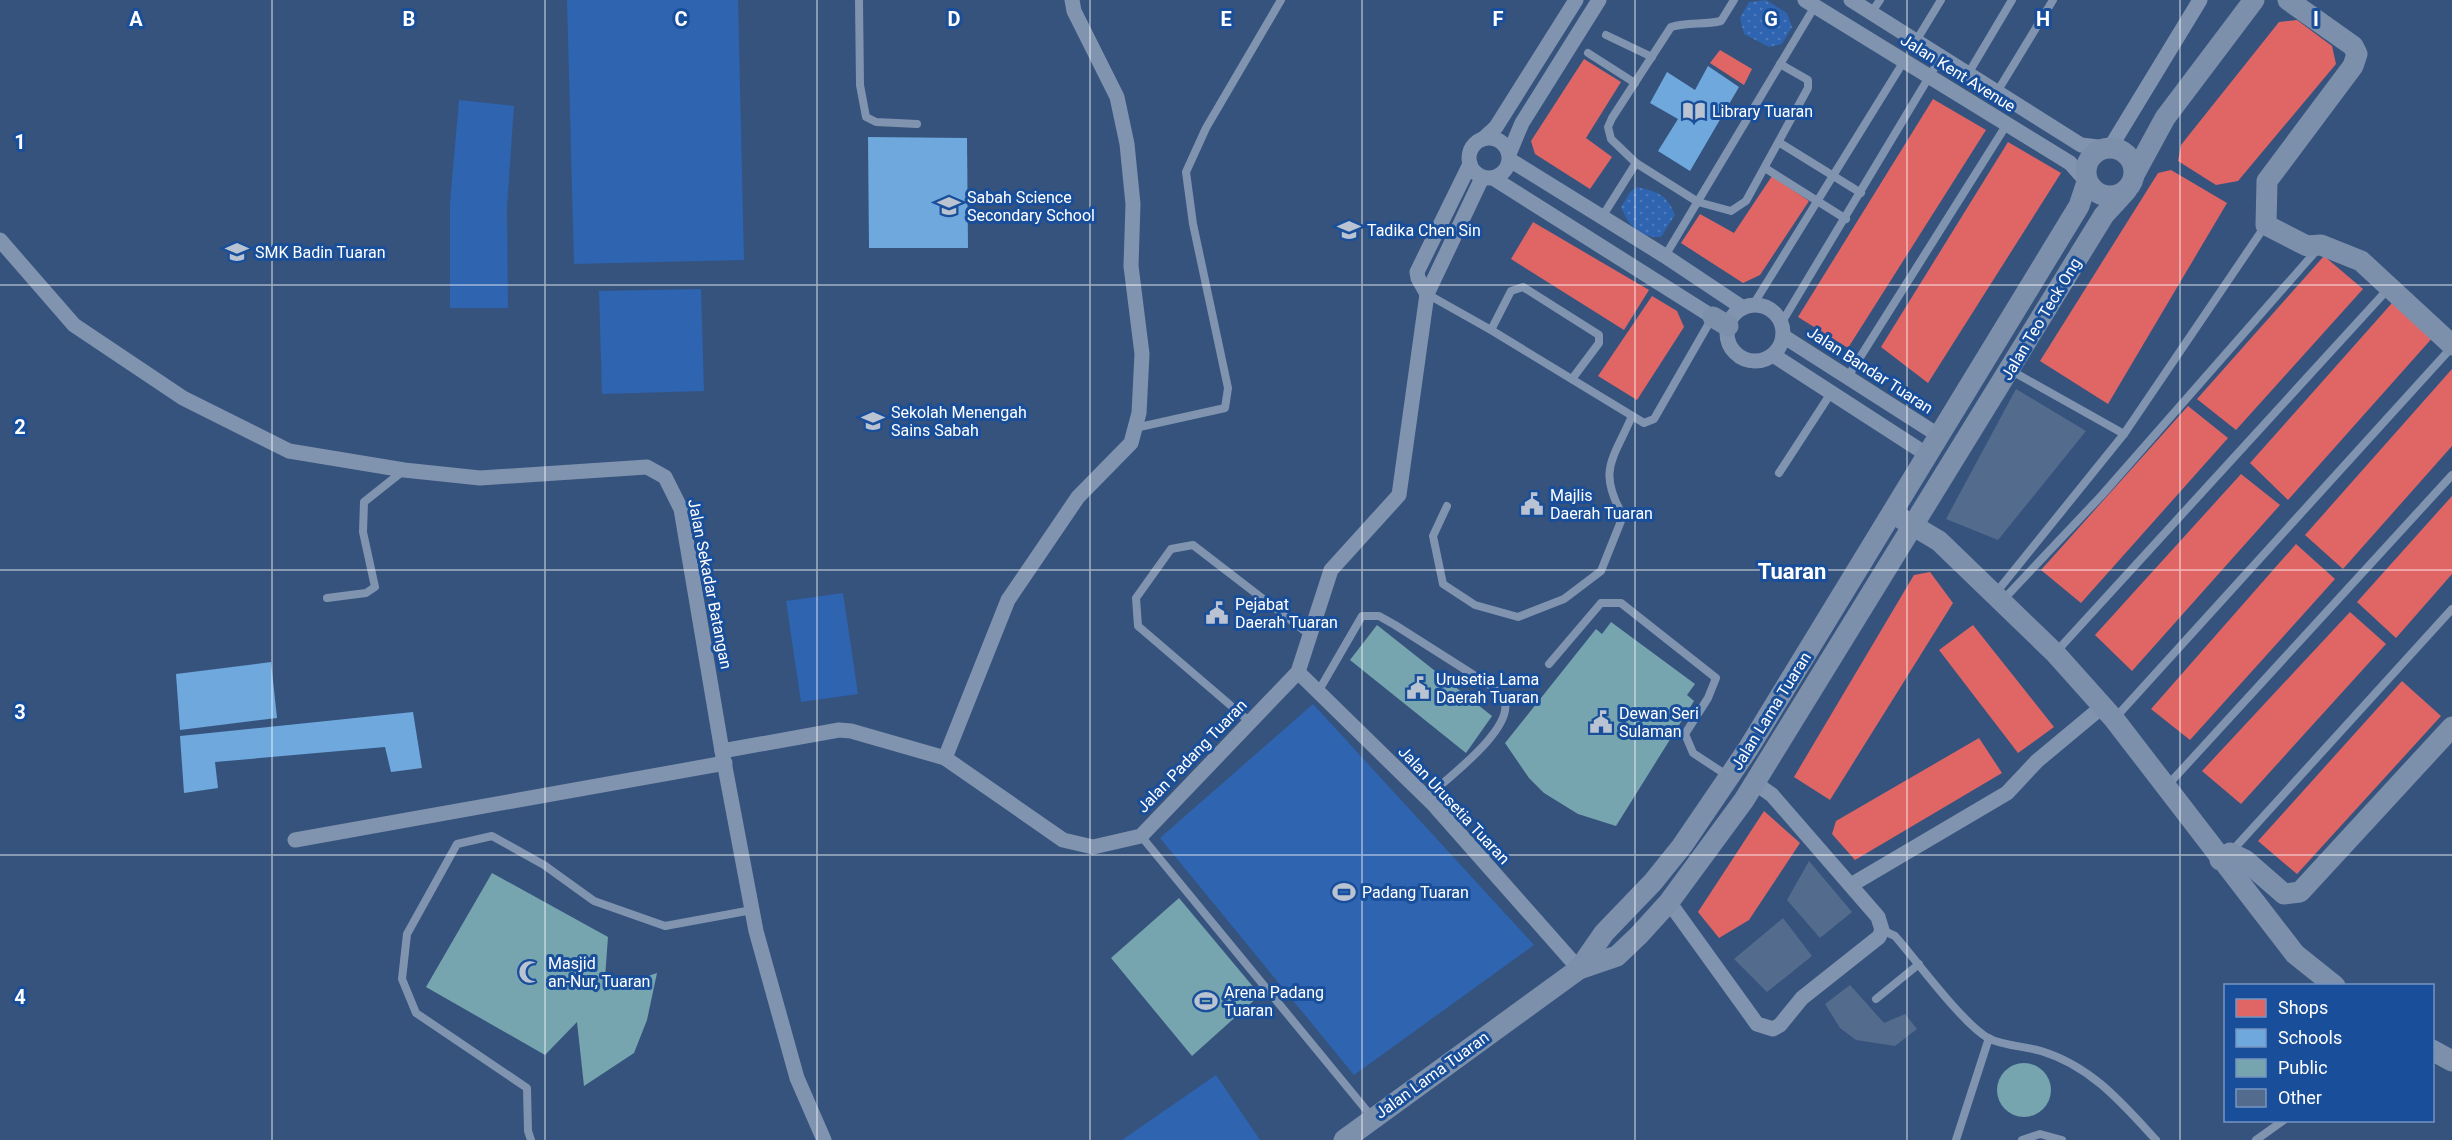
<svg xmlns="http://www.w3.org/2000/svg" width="2452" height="1140" viewBox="0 0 2452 1140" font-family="Roboto,sans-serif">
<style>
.green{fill:url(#green-dots)}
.pitch{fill:#2e64b0}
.shops{fill:#e06666}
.schools{fill:#6fa8dc}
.public{fill:#76a5af}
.building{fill:#536b8c}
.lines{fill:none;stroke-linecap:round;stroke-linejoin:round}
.lane{stroke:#8194af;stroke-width:8}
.street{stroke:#8194af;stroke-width:15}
.secondary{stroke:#7c8fab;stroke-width:21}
.grid{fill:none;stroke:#fff;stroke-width:1.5;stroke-opacity:0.55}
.labels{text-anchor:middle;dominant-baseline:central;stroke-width:6;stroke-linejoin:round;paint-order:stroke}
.street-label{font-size:16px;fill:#fff;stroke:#194e9a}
.poi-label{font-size:16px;fill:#fff;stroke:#194e9a;text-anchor:start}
.district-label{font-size:22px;font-weight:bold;fill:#fff;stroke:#194e9a}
.grid-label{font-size:20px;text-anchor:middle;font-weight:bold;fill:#fff;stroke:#194e9a;stroke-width:6;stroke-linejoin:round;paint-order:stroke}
</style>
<defs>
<pattern id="green-dots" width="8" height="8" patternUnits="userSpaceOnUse" patternTransform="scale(1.5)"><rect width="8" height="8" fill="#2e64b0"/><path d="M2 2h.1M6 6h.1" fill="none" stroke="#4d7bbc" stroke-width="1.8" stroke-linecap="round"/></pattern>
</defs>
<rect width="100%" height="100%" fill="#36537d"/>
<!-- green -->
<g class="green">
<path d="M1766,0L1787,13L1792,27L1782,44L1769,47L1744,34L1740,18L1749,2Z"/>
<path d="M1637,187C1658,192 1667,194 1675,215L1661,237C1639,238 1628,225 1621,207L1630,192Z"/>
</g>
<!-- pitch -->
<g class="pitch">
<path d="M567,0H738L744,260L574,264Z"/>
<path d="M459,100L514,106L507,207L508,308H450V203Z"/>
<path d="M701,289L704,391L602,394L599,291Z"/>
<path d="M843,593L858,694L801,702L786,601Z"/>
<path d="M1313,704L1534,945L1354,1075L1160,838Z"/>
<path d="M1216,1075L1260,1140H1122Z"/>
</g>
<!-- shops -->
<g class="shops">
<path d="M2297,20L2332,46L2336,64L2238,181L2216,185L2178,161L2181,145L2279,22Z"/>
<path d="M1720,50L1752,69L1744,85L1710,63Z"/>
<path d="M1584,59L1621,82L1586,138L1612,157L1590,189L1535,154L1531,141Z"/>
<path d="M1933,99L1986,130L1848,348L1798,317Z"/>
<path d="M2008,142L2061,173L1928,383L1881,347Z"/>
<path d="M2171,170L2227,203L2108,404L2040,361L2158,173Z"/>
<path d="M1772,176L1809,201L1760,275L1743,283L1681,243L1700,214L1734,233Z"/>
<path d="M1533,222L1649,290L1624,330L1511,259Z"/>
<path d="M2324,256L2363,289L2236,430L2197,399Z"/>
<path d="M1652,296L1677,311L1684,327L1637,400L1598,376Z"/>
<path d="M2392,303L2434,336L2288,500L2250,463Z"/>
<path d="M2452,369V446L2343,569L2305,535Z"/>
<path d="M2188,406L2228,438L2081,603L2041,570Z"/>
<path d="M2241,474L2280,505L2132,671L2095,635Z"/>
<path d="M2452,496V574L2396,638L2357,602Z"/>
<path d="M2296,544L2335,579L2190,740L2151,709Z"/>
<path d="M1930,572L1953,603L1830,800L1794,777L1914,575Z"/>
<path d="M2350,612L2386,644L2241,804L2202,771Z"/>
<path d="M1973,625L2054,727L2018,753L1939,650Z"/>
<path d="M2402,681L2441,716L2297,874L2258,841Z"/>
<path d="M1979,738L2002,773L1855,860L1832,834L1836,821Z"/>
<path d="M1764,811L1800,843L1749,920L1719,938L1698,912Z"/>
</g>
<!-- schools -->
<g class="schools">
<path d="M1708,66L1739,87L1690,171L1658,151L1678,119L1650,103L1667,72L1695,90Z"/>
<path d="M868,137L967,138L968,248H869Z"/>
<path d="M271,662L277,718L180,730L176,674Z"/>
<path d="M413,712L422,768L391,772L385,747L215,762L218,788L184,793L180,736Z"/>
</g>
<!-- public -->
<g class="public">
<path d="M1611,622L1695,684L1687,695L1694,701L1616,826L1578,814L1544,793L1529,778L1505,743L1596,629L1602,634Z"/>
<path d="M1377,625L1492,716L1466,753L1350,660Z"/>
<path d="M492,873L608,937L604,991L657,973L647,1020L634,1053L584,1086L577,1022L545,1055L426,987Z"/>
<path d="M1179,898L1260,995L1192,1056L1111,958Z"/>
<circle cx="2024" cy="1090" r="27"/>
</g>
<!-- building -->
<g class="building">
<path d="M2016,389L2086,431L1998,540L1946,519Z"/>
<path d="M1809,861L1852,912L1820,938L1787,900Z"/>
<path d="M1783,918L1812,956L1767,992L1734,959Z"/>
<path d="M1850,985L1884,1023L1905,1014L1917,1029L1895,1046L1856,1040L1840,1028L1825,1004Z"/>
</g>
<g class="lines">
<!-- lane -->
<g class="lane">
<path d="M859,0L860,85L866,117L876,122L917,124"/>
<path d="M1871,13L1880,0"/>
<path d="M1606,35L1652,57"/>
<path d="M1916,41L1941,0"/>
<path d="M1588,53L1635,83"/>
<path d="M1968,74L2012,0"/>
<path d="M1997,92L2053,0"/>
<path d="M1780,143L1861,193"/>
<path d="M1636,163L1698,202L1731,211L1746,201L1808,88V80L1780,64"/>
<path d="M1765,168L1846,219"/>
<path d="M1602,217L1636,163L1611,139L1608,127L1612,118L1671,27C1688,22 1704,25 1721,21L1734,0"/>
<path d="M1665,256L1815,6"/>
<path d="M1427,294L1491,330L1644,423L1654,419L1712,318"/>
<path d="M1753,305L1904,61"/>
<path d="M1782,322L1941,57"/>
<path d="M1491,330L1511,291L1523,287L1599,335V343L1572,379"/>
<path d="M2010,370L2124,434"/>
<path d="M1847,378L2007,124"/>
<path d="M1135,428L1225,408L1228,388L1193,224L1186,172L1206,128L1281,0"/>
<path d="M1779,473L1831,393"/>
<path d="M1447,506L1433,536L1443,584L1475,605L1518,617L1564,599L1601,571L1623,516C1597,470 1613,460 1632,416"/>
<path d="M1995,594L2124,434L2265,226"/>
<path d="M327,598L366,593L375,587L363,532L364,502L403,471"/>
<path d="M2002,601L2102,495L2316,251"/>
<path d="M2056,652L2388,289"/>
<path d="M1549,664L1601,603H1621L1716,678L1708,698L1685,734L1693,753L1728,776"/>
<path d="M1318,692L1362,616H1379L1395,625L1491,686C1495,690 1502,695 1504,700C1516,728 1445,780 1426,798"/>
<path d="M2116,717L2452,347"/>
<path d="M1250,722L1138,626L1136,598L1171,549L1193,545L1310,635"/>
<path d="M2167,786L2452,475"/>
<path d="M1141,836L1372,1117"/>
<path d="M2231,852L2452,609"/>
<path d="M1882,930L1895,936C1917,961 1962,1023 1988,1038C2003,1046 2025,1046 2041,1051C2091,1066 2122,1103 2156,1140"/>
<path d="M1876,999L1919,964"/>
<path d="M531,1140L528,1131L527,1088L416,1013L402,979L407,934L457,844L492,836L544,865L594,901L665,926L752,910"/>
<path d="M1956,1140L1989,1038"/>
<path d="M2022,1140L2040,1134L2062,1140"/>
<path d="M2256,1140L2284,1120"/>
</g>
<!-- street -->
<g class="street">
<path d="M1805,0L2070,163L2087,182"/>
<path d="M1851,0L2081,145L2106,148"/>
<circle cx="1489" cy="158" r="20"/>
<path d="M1483,139L1496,127L1576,0"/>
<path d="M2110,148L2200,0"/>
<path d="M1509,154L1522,123L1599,0"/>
<path d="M1510,160L1665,256L1743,308"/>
<path d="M1493,178L1713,317"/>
<path d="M0,240L74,325L183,398L289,451L404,470L480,478L647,467L665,477L681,509L722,751L756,931L797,1078L824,1140"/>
<path d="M1427,294L1418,278L1417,272L1470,164"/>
<circle cx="1755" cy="333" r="28"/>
<path d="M1783,336L1938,435"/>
<path d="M1773,355L1926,454"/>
<path d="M1298,672L1434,805L1579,969"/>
<path d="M722,751L839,730L851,731L945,758L1063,840L1093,847L1141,836L1298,672L1331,570L1399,495L1427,294L1482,178"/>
<path d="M945,758L1008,600L1078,497L1131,443L1139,413L1142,354L1131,266L1133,204L1127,144L1117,97L1074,11L1072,0"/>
<path d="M295,840L725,763"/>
<path d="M1851,885L2007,793L2037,761L2103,706"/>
<path d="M1669,902L1757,1024L1773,1029L1780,1025L1802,998L1879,937L1882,930L1878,917L1772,795L1755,783"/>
</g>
<!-- secondary -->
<g class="secondary">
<path d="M2288,0L2353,46L2357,54L2353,66L2267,181L2266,225L2307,246L2321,245L2361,261L2452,345"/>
<circle cx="2110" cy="172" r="24"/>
<path d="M2134,175L2165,118L2254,0"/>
<path d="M1713,317L1728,326"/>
<path d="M1902,519L1939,541L2055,653L2114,719L2295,954L2335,986"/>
<path d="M2220,860L2230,853L2245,860L2284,894L2300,892L2452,727"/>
<path d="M1579,969L1604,933L1653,882L1682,846L1748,749L2079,206L2087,182"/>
<path d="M2432,1050L2452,1061"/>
<path d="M1344,1140L1579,969L1617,956L1639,935L1669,902L1744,800L2104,215L2126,191"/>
</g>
</g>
<!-- grid -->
<path class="grid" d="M272,0V1140M545,0V1140M817,0V1140M1090,0V1140M1362,0V1140M1635,0V1140M1907,0V1140M2180,0V1140M0,285H2452M0,570H2452M0,855H2452"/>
<!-- icons -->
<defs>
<g id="library-bare" transform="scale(1.8)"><path d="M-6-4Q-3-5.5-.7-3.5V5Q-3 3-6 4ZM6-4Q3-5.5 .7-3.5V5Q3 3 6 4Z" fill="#b9c3d2" stroke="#194e9a" stroke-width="2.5" paint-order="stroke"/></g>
<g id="school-bare" transform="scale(1.8)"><path d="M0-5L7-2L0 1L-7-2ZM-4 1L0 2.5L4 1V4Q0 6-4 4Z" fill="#b9c3d2" stroke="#194e9a" stroke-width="2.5" paint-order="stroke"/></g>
<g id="civic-bare" transform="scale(1.8)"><path d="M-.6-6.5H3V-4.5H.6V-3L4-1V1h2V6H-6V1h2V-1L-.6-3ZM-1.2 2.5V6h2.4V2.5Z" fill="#b9c3d2" stroke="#194e9a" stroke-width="2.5" paint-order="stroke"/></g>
<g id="stadium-bare" transform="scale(1.8)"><path d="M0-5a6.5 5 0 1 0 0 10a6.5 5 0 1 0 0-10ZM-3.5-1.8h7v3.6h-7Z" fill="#b9c3d2" stroke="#194e9a" stroke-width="2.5" paint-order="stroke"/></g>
<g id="mosque-bare" transform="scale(1.8)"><path d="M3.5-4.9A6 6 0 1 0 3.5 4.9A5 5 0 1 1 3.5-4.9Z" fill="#b9c3d2" stroke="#194e9a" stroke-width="2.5" paint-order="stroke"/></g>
</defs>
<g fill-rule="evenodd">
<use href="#library-bare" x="1694" y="111"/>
<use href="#school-bare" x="949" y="206"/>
<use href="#school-bare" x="1349" y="230"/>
<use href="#school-bare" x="237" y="252"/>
<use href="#school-bare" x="873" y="421"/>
<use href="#civic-bare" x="1532" y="504"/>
<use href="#civic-bare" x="1217" y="613"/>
<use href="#civic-bare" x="1418" y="688"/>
<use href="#civic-bare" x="1601" y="722"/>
<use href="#stadium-bare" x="1344" y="892"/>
<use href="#mosque-bare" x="530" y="972"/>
<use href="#stadium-bare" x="1206" y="1001"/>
</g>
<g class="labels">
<!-- street labels -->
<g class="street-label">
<text transform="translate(1958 73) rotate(32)">Jalan Kent Avenue</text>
<text transform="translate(2041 319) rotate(-59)">Jalan Teo Teck Ong</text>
<text transform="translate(1870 370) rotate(33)">Jalan Bandar Tuaran</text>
<text transform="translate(710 584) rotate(79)">Jalan Sekadar Batangan</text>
<text transform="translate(1771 711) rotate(-58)">Jalan Lama Tuaran</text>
<text transform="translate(1192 756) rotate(-46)">Jalan Padang Tuaran</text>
<text transform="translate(1454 805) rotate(47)">Jalan Urusetia Tuaran</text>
<text transform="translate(1432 1075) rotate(-36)">Jalan Lama Tuaran</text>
</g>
<!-- poi labels -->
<g class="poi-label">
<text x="1712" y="111">Library Tuaran</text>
<text x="967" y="197">Sabah Science<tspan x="967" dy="18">Secondary School</tspan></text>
<text x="1367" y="230">Tadika Chen Sin</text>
<text x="255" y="252">SMK Badin Tuaran</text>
<text x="891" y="412">Sekolah Menengah<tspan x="891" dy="18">Sains Sabah</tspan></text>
<text x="1550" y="495">Majlis<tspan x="1550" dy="18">Daerah Tuaran</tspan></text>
<text x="1235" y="604">Pejabat<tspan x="1235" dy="18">Daerah Tuaran</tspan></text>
<text x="1436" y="679">Urusetia Lama<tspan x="1436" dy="18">Daerah Tuaran</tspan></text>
<text x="1619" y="713">Dewan Seri<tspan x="1619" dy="18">Sulaman</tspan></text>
<text x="1362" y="892">Padang Tuaran</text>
<text x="548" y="963">Masjid<tspan x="548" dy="18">an-Nur, Tuaran</tspan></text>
<text x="1224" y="992">Arena Padang<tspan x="1224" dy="18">Tuaran</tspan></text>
</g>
<!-- district labels -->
<g class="district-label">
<text x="1792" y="571">Tuaran</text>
</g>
</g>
<g class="grid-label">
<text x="136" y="26">A</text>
<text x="409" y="26">B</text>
<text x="681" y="26">C</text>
<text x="954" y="26">D</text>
<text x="1226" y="26">E</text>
<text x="1498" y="26">F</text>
<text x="1771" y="26">G</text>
<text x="2043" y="26">H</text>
<text x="2316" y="26">I</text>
<text x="20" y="149">1</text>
<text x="20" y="434">2</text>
<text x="20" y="719">3</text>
<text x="20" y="1004">4</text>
</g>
<!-- legend -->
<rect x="2224" y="984" width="210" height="138" fill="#194e9a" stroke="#7595c2" stroke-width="1.5"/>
<rect x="2236" y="999" width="30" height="18" fill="#e06666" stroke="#7595c2" stroke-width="1.5"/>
<text x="2278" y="1014" font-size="18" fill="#ffffff">Shops</text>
<rect x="2236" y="1029" width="30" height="18" fill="#6fa8dc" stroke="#7595c2" stroke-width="1.5"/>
<text x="2278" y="1044" font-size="18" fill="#ffffff">Schools</text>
<rect x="2236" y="1059" width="30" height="18" fill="#76a5af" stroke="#7595c2" stroke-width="1.5"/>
<text x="2278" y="1074" font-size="18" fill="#ffffff">Public</text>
<rect x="2236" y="1089" width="30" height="18" fill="#536b8c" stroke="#7595c2" stroke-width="1.5"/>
<text x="2278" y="1104" font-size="18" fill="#ffffff">Other</text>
</svg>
